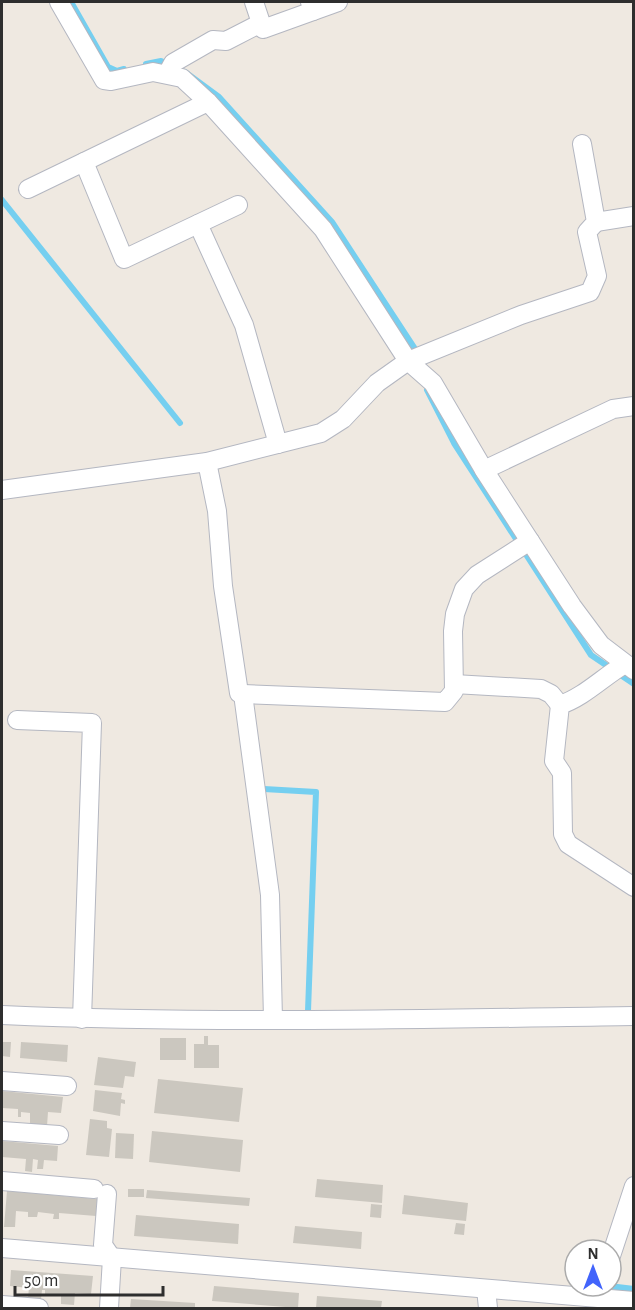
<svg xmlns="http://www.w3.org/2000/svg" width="635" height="1310" viewBox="0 0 635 1310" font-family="'Alegreya Sans',sans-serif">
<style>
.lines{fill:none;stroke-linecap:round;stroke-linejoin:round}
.stream{stroke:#75cff0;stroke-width:6}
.building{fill:#cbc7bf}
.minor-casing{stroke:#b4b7c1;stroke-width:20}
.minor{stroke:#fff;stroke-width:18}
</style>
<rect width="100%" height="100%" fill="#efe9e1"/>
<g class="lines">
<!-- stream -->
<g class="stream">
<path d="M71,2L108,67L117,71L124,69"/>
<path d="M146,64L161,61L170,65"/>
<path d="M185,72L219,97L332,222L415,349"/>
<path d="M2,200L180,423"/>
<path d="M427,390L454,443L591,655L634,684"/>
<path d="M264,789L316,792L308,1011"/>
<path d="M611,1277L617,1258"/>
<path d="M609,1286L634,1289"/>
</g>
</g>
<!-- building -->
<g class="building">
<path d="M204,1036H208V1045H219V1068H194V1044H204Z"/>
<rect x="160" y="1038" width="26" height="22"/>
<path d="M2,1042H11L10,1057L2,1056Z"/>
<path d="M21,1042L68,1045L67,1062L20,1058Z"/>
<path d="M98,1057L136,1062L134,1077L125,1076L123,1088L94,1085Z"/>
<path d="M158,1079L243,1088L239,1122L154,1113Z"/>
<path d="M95,1090L122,1093L121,1099L125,1100V1104L121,1103L120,1116L93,1111Z"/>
<path d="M2,1091L63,1097L61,1113L48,1112L47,1126L30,1124V1113L21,1112V1117H18V1109L2,1108Z"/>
<path d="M90,1119L107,1121V1128L112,1129L109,1157L86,1155Z"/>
<path d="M152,1131L243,1140L240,1172L149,1162Z"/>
<path d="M116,1133L134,1134L133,1159L115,1158Z"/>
<path d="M2,1141L58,1146L57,1161L44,1160L43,1169H37L38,1160L33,1159L32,1172L25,1171L26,1159L2,1157Z"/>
<path d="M317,1179L383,1185L382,1203L315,1197Z"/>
<rect x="128" y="1189" width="16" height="8"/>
<path d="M147,1190L250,1198L249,1206L146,1198Z"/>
<path d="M7,1191L97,1199L96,1216L59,1213V1219H53L54,1214L38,1212L37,1217H28V1212L16,1211L15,1227H4Z"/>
<path d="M404,1195L468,1203L466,1221L402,1214Z"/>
<path d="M371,1204L382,1205L381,1218L370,1217Z"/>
<path d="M136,1215L239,1224L238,1244L134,1236Z"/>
<path d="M456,1223L465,1224L464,1235L454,1234Z"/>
<path d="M295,1226L362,1232L361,1249L293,1243Z"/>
<path d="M11,1270L93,1276L91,1294L75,1293L74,1305L61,1304V1295L45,1294V1290H42L41,1299L28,1298L29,1288L10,1286Z"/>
<path d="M214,1286L299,1293L298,1308L212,1301Z"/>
<path d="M317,1296L382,1301L381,1308H316Z"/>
<path d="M131,1299L195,1303V1308H130Z"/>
</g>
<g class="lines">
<!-- minor casing -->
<g class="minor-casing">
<g id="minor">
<path d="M59,2L104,80L111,81L153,72L182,78L208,102L323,229L408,361L433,383L484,470L572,606L601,645L634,670"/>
<path d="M254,2L263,29L313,11"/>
<path d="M310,2L313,11L338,2"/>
<path d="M167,74L173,63L213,40L226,41L261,23"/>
<path d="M84,162L124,259L238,205"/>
<path d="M28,189L208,102"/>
<path d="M596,222L634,216"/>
<path d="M198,224L244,325L278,444"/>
<path d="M207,462L217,511L223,586L239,693L243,694L270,895L273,1019"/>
<path d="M484,470L613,409L634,406"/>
<path d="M2,490L207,462L321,433L343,419L377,383L408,361L521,315L590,292L597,276L587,232L596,222L582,144"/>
<path d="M625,664C603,677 584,697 560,705L554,761L562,773L563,834L568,844L634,887"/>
<path d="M454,684L541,689L551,694L560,705"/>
<path d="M243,694L445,702L454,691L453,631L455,614L464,589L477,575L530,541"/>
<path d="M17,720L92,723L82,1019"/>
<path d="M2,1015C212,1024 423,1019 634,1016"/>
<path d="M2,1081L67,1086"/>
<path d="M2,1131L59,1135"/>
<path d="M2,1181L94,1189"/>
<path d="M107,1194L103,1245L112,1258L109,1308"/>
<path d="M2,1248L634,1301"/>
<path d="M611,1256L634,1186"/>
<path d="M486,1289L488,1308"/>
<path d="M2,1305L39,1308"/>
</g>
</g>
<!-- minor -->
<use href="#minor" class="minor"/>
</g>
<!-- border -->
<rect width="635" height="1310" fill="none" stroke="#2e2e2e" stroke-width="6"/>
<!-- north arrow -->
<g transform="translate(593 1268)"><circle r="28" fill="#ffffff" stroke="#ababab" stroke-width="1.5"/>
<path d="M0-4.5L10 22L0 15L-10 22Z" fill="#4264fb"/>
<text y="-9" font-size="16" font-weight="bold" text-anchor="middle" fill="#2e2e2e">N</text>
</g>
<!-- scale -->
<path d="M15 1286v9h148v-9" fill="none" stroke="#2e2e2e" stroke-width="3"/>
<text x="24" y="1286" font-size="18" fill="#2e2e2e" stroke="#ffffff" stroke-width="4.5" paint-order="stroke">50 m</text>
</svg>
